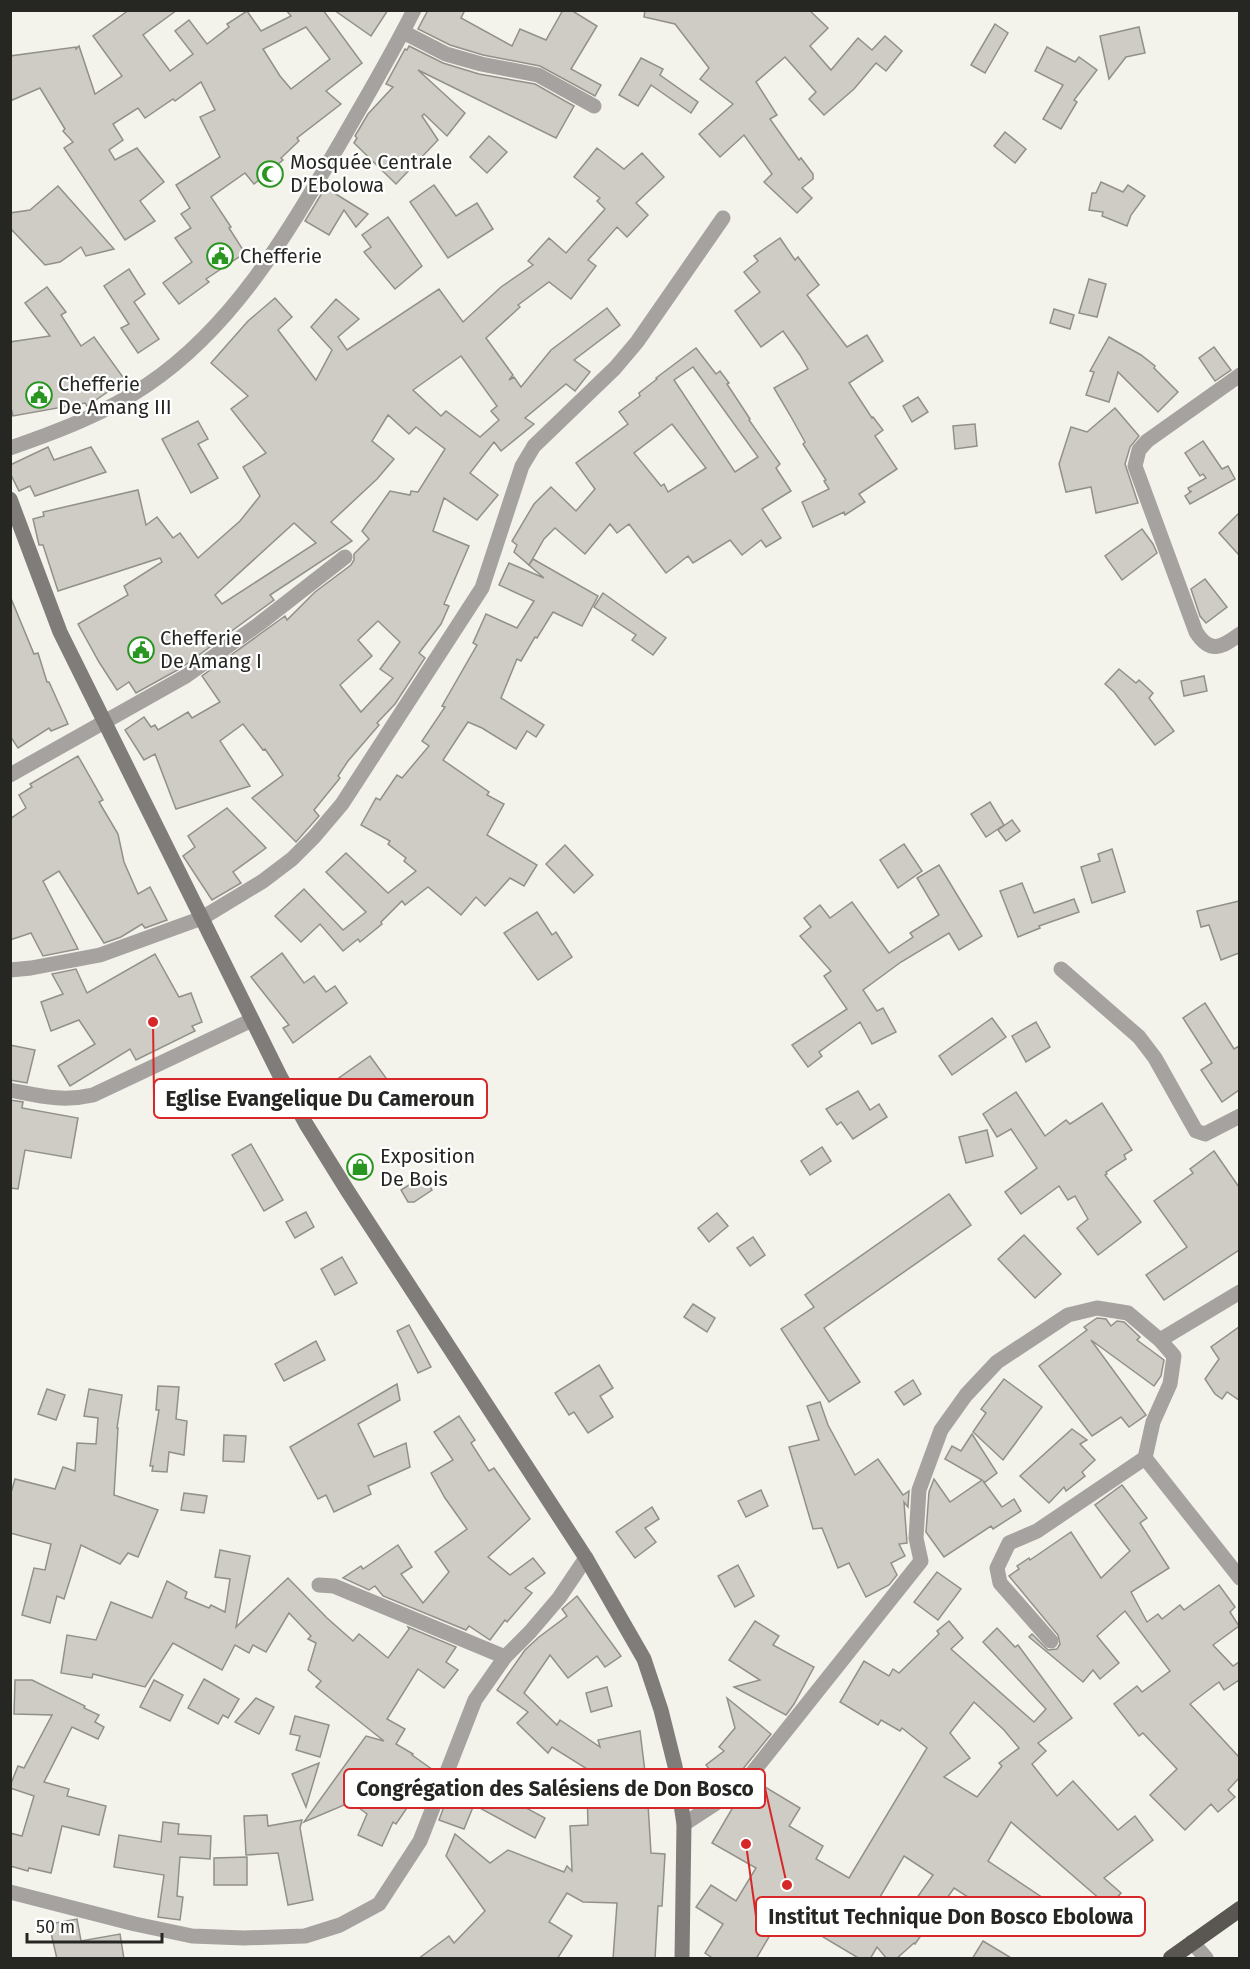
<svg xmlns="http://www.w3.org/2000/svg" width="1250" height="1969" viewBox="0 0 1250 1969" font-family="'Fira Sans',sans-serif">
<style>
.building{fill:#ceccc5;stroke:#919089;stroke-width:1.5;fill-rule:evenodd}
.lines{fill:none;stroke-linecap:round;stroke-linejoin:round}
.minor{stroke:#a5a2a0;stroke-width:15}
.secondary{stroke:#807c79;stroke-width:15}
.trunk{stroke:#5a5652;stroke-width:16}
.labels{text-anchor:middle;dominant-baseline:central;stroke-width:4.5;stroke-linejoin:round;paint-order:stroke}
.poi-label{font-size:20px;fill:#262623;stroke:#fff;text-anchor:start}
.leader{fill:none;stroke:#d62828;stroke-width:2}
.callout-dot{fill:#d62828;stroke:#fff;stroke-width:2}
.callout{fill:#fff;stroke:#d62828;stroke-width:2}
.callout-label{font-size:21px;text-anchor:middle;font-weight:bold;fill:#262623}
</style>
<rect width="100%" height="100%" fill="#f4f3eb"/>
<!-- building -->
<g class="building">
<path d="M129,10H177L143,35L170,71L193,54L175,31L189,20L207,44L229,27L227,24L247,11L261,31L291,16L286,10H323L362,63L326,91L341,104L297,138L299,141L281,158L283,160L254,184L245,173L211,197L231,227L229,228L245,253L206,279L209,282L179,304L163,283L192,262L175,238L191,228L181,214L190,208L176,185L220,157L200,117L215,110L201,82L175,101L173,99L145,118L138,108L113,124L123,140L109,150L115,160L137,148L164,182L140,201L155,221L125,240L64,148L73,142L63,131L65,129L40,88L10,101V56L76,47V49L79,46L95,94L122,76L93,36ZM306,27L330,59L291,89L280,76L263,49Z"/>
<path d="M334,10H388L371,36Z"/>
<path d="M428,10H465L461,18L512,46L520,29L546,40L563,10H571L597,26L571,69L601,85L595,96L540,66L483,55L450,45L418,29Z"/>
<path d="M645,10H809L828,28L810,46L831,70L858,38L872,50L885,36L902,51L886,71L876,63L854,89L824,115L809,99L816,92L785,57L756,82L777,115L770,119L799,160L801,158L813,174V179L802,188L812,198L797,213L764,182L772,174L744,135L720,157L699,134L733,104L700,79L709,68L675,24L644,17Z"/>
<path d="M995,24L1008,33L985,73L971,65Z"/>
<path d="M1139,27L1145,53L1126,57L1109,79L1100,36Z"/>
<path d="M409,46L443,63L479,74L535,84L574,106L556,138L418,70L465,113L447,136L424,114L422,116L438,140L396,184L354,143L357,138L355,136L368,114L393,87L386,84L405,49L407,50Z"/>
<path d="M1047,47L1075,62L1079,57L1097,70L1074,100L1077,102L1061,129L1043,119L1063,85L1035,71Z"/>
<path d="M641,58L663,69L660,75L698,102L691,113L651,85L638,106L619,95Z"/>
<path d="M1005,132L1026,149L1015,163L994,146Z"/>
<path d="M489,136L507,152L487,173L470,157Z"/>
<path d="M597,148L624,169L642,153L664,177L636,203L648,215L627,237L617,227L588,260L596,266L571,299L549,282L518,305L520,307L486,338L513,375L509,380L514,377L521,387L551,350L607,308L620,325L574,360L590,372L575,391L566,384L525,418L534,424L501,451L494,442L470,473L498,495L477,520L444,498L433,531L469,546L444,604L449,606L441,624L419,653L425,658L395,704L377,723L379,725L348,761L338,776L340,778L314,810L319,816L296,842L252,798L283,775L265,749L263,750L243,724L220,741L250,786L176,809L155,754L144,760L125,730L144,717L151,727L155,725L158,730L188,712L192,718L220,702L202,676L285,616L287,620L315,592L351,565L354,560V554L369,539L362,531L390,491L410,495L411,491L418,492L445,449L416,427L409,434L388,415L372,441L394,459L377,479L331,522L352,541L270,595L274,600L181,668L136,693L129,682L117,690L99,662L78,624L128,595L124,586L162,562L160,558L58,591L43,545H39L33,519L44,516L43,512L138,490L146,525L157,517L173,538L180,533L198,558L240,521L260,496L243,467L266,453L231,409L248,396L211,363L248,321L275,298L292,317L278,330L316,380L332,350L311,327L336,299L359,319L338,337L347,350L439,289L463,322L501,287L533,265L528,261L549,238L566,253L605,209L597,201L600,198L574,177ZM461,356L497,406L491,411L499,420L480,437L446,411L441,416L413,390ZM294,523L316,543L222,604L215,595ZM378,621L400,642L380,669L393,678L361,712L340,685L372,656L358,640Z"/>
<path d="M1101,182L1123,192L1128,185L1145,196L1131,215L1127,226L1102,216L1103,212L1089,210L1092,193H1096Z"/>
<path d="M434,185L456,216L477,203L493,229L448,258L410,202Z"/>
<path d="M58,186L114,249L86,256L81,247L60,262L45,265L10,228V213L30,210Z"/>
<path d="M325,188L331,191L368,214L356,227L344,210L329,235L305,221Z"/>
<path d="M388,217L422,266L395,289L364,252L371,247L362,235Z"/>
<path d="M780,238L795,260L798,257L819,285L807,295L847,347L867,335L883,361L849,383L872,418L873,417L883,430L875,436L897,469L859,494L865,502L845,515L844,512L813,527L802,502L829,489L824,481L826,480L803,444L805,442L790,415L774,388L808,369L800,355L783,331L761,347L735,311L760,292L744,272L758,261L754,256Z"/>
<path d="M129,269L145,294L134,302L159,339L138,353L121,328L129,324L104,286Z"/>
<path d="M1089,279L1106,284L1097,317L1079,313Z"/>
<path d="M47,287L66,312L61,315L81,346L94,337L125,380L87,406L85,403L13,416L10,404V342L50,336L25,303Z"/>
<path d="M1054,309L1074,315L1070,329L1050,323Z"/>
<path d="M1109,337L1141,355L1155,366L1154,368L1178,392L1158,412L1118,372L1109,402L1086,395L1094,372L1090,371Z"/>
<path d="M1214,347L1231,370L1215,381L1199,358Z"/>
<path d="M696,348L716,374L720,371L729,383L727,384L750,419L749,420L780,464L776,468L791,491L762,509L781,538L766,547L761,540L742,555L730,540L693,563L688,556L666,573L629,524L617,533L610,524L585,554L555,528L544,539L529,565L514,552L517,545L512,541L534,504L551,487L576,511L595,489L576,463L628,424L619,412L640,396L639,393L657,379L656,378ZM693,367L758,457L735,472L674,380ZM672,424L706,468L668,492L664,484L661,486L634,453Z"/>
<path d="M918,397L928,412L912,422L903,406Z"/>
<path d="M1115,408L1139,436L1130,447L1125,464L1138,503L1096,513L1091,487L1066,492L1059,464L1071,427L1087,432Z"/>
<path d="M198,421L208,439L198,444L218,478L191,493L162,439Z"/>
<path d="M975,424L977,446L955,449L953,426Z"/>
<path d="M1203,441L1222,469L1228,466L1235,479L1190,504L1185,496L1192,491L1190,492L1188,488L1206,478L1203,474L1200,476L1185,453Z"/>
<path d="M48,447L54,460L91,447L106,472L35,496L30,486L19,491L10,473V465Z"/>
<path d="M1239,513V555L1219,533Z"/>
<path d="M1142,529L1153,544L1157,553L1122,580L1105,556Z"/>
<path d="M533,559L598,596L582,626L553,612L537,638L535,637L521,661L517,659L501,698L544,725L536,737L527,731L516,749L482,728L468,722L443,760L489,792L487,795L504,804L487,835L537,865L524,886L510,878L485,906L476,897L461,915L428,887L405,905L402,901L381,922L382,924L360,942L358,939L343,951L320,924L301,942L275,916L304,889L343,930L366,912L326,872L346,853L388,893L416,871L404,861L406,858L388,844L390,841L361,825L376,798L380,800L397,775L402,778L429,746L422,741L445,707L442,706L477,645L473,643L486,614L517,628L534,601L499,585L509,563L544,578L529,565Z"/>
<path d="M1205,579L1227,607L1206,623L1200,616L1191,589Z"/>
<path d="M603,593L666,638L653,655L632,640L636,635L594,607Z"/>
<path d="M10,596L34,654L38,653L47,682H49L68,724L51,731L49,728L18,748L10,736Z"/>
<path d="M1119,669L1136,683L1139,680L1153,693L1149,698L1174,731L1155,745L1114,692L1105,684Z"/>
<path d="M1204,676L1207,691L1184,696L1181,681Z"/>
<path d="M78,756L103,800L99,802L118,834L124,862L138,894L150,887L167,920L145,928L142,924L121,937L104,943L59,871L43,881L78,949L43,956L31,933L10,940V819L26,808L19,795L32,787L30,784Z"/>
<path d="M990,802L1004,825L986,837L971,814Z"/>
<path d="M227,808L266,848L233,872L241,883L212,900L183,856L195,847L188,836Z"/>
<path d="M1012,820L1020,831L1006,841L998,830Z"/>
<path d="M904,844L922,871L898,888L880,860Z"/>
<path d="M565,845L593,875L574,893L546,864Z"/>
<path d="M1112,849L1125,892L1092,903L1081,867L1100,861L1098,854Z"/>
<path d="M939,865L982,936L959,950L949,933L901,962L863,990L877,1011L883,1008L896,1032L872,1044L860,1022L819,1052L822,1056L808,1067L792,1045L847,1009L824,976L831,971L800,936L811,927L804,918L820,905L830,918L852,902L889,953L913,937L910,933L939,915L917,878Z"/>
<path d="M1022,883L1034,913L1074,899L1079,912L1039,926L1040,928L1018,937L1000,891Z"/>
<path d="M1239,901V953L1221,960L1209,925L1201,927L1197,911Z"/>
<path d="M537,912L552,935L556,932L572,957L538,980L504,933Z"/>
<path d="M282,953L304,983L314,976L326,992L335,986L347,1003L293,1043L283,1028L289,1025L251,977Z"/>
<path d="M155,954L179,997L191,993L202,1022L192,1026L195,1031L136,1060L130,1049L70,1086L58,1066L95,1044L79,1020L51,1031L41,1002L63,994L52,974L76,969L87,993Z"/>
<path d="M1205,1003L1234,1049L1239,1046V1090L1222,1102L1201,1070L1212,1063L1183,1018Z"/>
<path d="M992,1018L1006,1037L952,1075L939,1056Z"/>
<path d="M1036,1022L1050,1047L1026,1062L1012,1036Z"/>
<path d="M10,1045L35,1050L27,1083L10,1080Z"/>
<path d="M370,1056L386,1078L351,1102L336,1080Z"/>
<path d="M858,1091L870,1110L879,1104L887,1117L853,1139L841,1122L837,1125L826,1109Z"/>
<path d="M1016,1092L1045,1136L1066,1120L1070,1124L1102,1103L1132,1150L1124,1155L1126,1159L1106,1172L1107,1174L1105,1175L1141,1222L1098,1255L1077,1228L1088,1219L1075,1196L1068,1200L1059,1186L1021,1214L1005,1192L1037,1168L1011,1129L997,1137L983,1114Z"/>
<path d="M10,1100L23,1102L22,1108L78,1118L71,1158L25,1150L18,1189L10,1188Z"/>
<path d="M987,1130L993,1156L966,1163L959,1137Z"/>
<path d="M251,1144L283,1200L264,1211L232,1155Z"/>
<path d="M822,1147L831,1161L810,1175L801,1161Z"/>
<path d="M1214,1151L1239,1187V1250L1164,1300L1146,1275L1187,1247L1154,1201L1193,1173L1190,1169Z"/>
<path d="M423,1176L432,1190L414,1202H408L401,1190Z"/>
<path d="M949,1194L971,1225L824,1328L860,1382L829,1402L781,1329L814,1307L805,1295Z"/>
<path d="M306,1212L314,1227L295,1238L286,1222Z"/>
<path d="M717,1213L728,1226L709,1242L698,1228Z"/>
<path d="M1024,1235L1061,1274L1035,1298L998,1259Z"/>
<path d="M753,1237L765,1255L750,1266L737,1248Z"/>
<path d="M342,1257L357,1283L335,1295L321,1269Z"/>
<path d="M693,1304L715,1318L707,1332L684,1317Z"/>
<path d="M1097,1318L1106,1319L1111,1326L1117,1321L1124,1322L1140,1337L1137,1340L1164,1360L1161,1376L1154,1386L1091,1340L1146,1415L1129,1427L1121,1417L1092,1436L1039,1366L1087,1330L1084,1327Z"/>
<path d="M409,1325L431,1367L418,1373L397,1331Z"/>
<path d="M1239,1327V1400L1227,1392L1222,1399L1215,1394L1205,1379L1219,1359L1211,1347Z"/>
<path d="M316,1341L325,1360L284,1381L275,1364Z"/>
<path d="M599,1365L613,1388L600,1396L613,1417L588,1433L574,1412L569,1415L555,1393Z"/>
<path d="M1004,1379L1042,1407L1003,1460L973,1432L986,1413L981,1409Z"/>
<path d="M913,1380L921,1394L904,1405L895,1392Z"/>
<path d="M397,1384L400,1400L358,1424L374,1457L406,1443L410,1467L368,1486L371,1494L334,1512L326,1495L318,1499L290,1447Z"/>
<path d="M158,1386L179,1387L176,1419L187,1421L184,1455L169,1452L167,1472L152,1471L153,1466H150L159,1410H156Z"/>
<path d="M47,1389L65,1395L56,1420L38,1414Z"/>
<path d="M89,1389L122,1395L117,1428H118L114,1495L158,1510L138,1557L128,1553L120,1564L81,1545L64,1599L57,1596L50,1623L22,1615L34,1568L45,1570L51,1544L10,1533V1496L15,1479L55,1489L63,1467L75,1471L77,1443L96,1444L98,1418L84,1416Z"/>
<path d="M820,1402L828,1425L855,1475L878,1459L903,1495L909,1491L908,1507L904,1502L907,1543L899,1544L905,1556L891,1563L897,1575L889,1585L866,1597L849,1563L838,1568L822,1528L813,1529L789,1447L819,1440L807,1406Z"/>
<path d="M459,1416L475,1440L471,1443L489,1471L494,1468L530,1519L488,1557L510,1575L533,1558L545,1573L525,1588L532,1593L507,1622L505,1620L490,1640L469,1626L466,1630L383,1596L375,1586L369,1590L343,1578L361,1566L363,1569L398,1545L412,1567L401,1574L423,1603L449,1572L435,1552L467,1529L445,1498L431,1473L453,1460L434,1432Z"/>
<path d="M1072,1429L1087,1440L1080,1444L1095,1460L1082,1472L1085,1476L1066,1491L1064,1487L1049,1503L1020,1476Z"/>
<path d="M972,1434L997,1473L985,1482L983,1481L1002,1507L1014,1499L1021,1511L993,1529L991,1526L944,1557L926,1532L929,1492L934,1479L950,1502L982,1480L945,1459L952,1446L961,1451Z"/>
<path d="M224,1435L246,1436L244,1462L223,1461Z"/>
<path d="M1122,1485L1147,1518L1140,1523L1169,1568L1131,1592L1147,1622L1158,1614L1162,1619L1180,1605L1184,1610L1219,1585L1235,1607L1230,1612L1239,1626L1213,1645L1233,1666L1239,1662V1680L1224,1690L1219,1682L1190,1704L1239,1757V1778L1228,1790L1235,1797L1218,1812L1211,1804L1185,1830L1150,1795L1177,1769L1143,1733L1139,1736L1114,1704L1137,1686L1142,1692L1170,1671L1125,1611L1097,1636L1119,1663L1100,1679L1093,1670L1083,1682L1029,1637L1032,1634L1048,1650L1057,1649L1060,1644L1058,1635L1009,1576L1019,1569L1017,1566L1029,1558L1030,1560L1071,1532L1101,1578L1130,1551L1095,1505Z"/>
<path d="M761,1490L768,1506L746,1517L738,1501Z"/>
<path d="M184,1493L207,1496L204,1513L181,1510Z"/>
<path d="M652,1507L659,1519L645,1528L656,1542L635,1558L616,1532Z"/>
<path d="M220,1550L250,1556L236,1627L288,1578L327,1618L353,1641L359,1634L388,1658L409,1629L408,1627L456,1647L446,1662L458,1670L444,1688L418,1669L387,1719L405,1729L396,1744L413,1754L412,1755L433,1770L396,1824L393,1822L382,1846L358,1835L367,1814L351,1802L304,1822L366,1736L384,1741L316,1687L321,1681L308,1670L316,1643L308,1639L311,1636L289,1613L266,1652L253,1645L249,1653L235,1645L222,1670L173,1643L145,1687L93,1674L92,1678L61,1673L67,1635L96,1640L111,1602L152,1618L167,1581L187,1592L185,1598L209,1608L211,1605L225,1612L230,1579L215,1577Z"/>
<path d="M738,1565L754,1596L735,1607L718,1576Z"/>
<path d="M937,1572L961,1589L938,1620L914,1602Z"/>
<path d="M577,1596L621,1656L605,1667L597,1656L568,1678L550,1655L524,1693L557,1725L560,1720L600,1747L598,1740L640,1731L647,1788L651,1853L665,1854L662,1906H658L655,1959H613L617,1903L583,1902L567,1893L549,1922L572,1936L557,1959H418L449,1936L454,1943L485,1911L446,1856L455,1834L490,1863L508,1850L564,1872L567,1866L572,1871L570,1826L588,1825L587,1791L619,1789L552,1747L548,1753L517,1723L528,1712L497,1690L525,1650L539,1637L567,1616L562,1609Z"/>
<path d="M755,1621L779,1636L773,1645L814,1667L794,1704L786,1715L734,1687L760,1680L729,1660Z"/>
<path d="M949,1621L963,1638L951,1649L1034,1722L1046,1709L983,1642L997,1628L1015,1647L1018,1645L1072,1718L1038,1743L1046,1751L1032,1764L1057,1796L1073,1781L1118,1830L1135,1816L1153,1840L1104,1878L1121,1893L1109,1907L1011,1822L988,1861L1067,1914L1052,1936L1017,1913L1010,1924L954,1888L915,1944L914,1943L896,1959H887L877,1947L870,1959H860L783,1913L756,1959H714L705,1953L723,1924L696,1907L711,1885L736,1901L756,1868L712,1843L736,1802L748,1793L757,1782L800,1808L789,1826L823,1846L816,1859L849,1878L927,1748L902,1728L900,1731L881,1720L878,1725L840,1702L864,1661L889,1676L893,1669L899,1673L939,1634L937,1631ZM974,1702L1004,1730L1019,1748L999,1763L1002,1766L977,1797L944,1777L970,1758L950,1733ZM904,1856L933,1875L907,1912L880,1897Z"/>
<path d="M204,1679L239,1699L228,1718L223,1715L218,1724L188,1708Z"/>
<path d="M15,1680H32L85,1706L84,1708L99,1715L95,1722L104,1727L98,1739L72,1727L44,1782L69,1789L67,1796L106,1806L99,1835L62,1826L51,1873L29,1868L28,1871L10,1866V1833L22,1836L34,1796L10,1788V1786L18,1766L24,1768L52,1715L14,1714Z"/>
<path d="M154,1680L183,1695L170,1721L140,1707Z"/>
<path d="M607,1687L612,1706L591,1712L586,1693Z"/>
<path d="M256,1698L274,1707L259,1734L235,1722Z"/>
<path d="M727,1698L771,1734L734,1780L723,1787L706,1765L724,1751L719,1747L735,1728Z"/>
<path d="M295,1716L329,1725L320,1757L296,1750L300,1736L290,1734Z"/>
<path d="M319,1763L306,1807L292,1774Z"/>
<path d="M452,1785L478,1795L464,1829L439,1820Z"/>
<path d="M483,1792L497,1799L500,1794L545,1818L535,1838L476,1806Z"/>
<path d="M267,1815L268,1826L302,1820L300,1828L313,1900L288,1905L278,1853L246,1855L244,1816Z"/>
<path d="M163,1822L179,1824L178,1834L211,1836L210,1859L180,1857L177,1896L183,1897L180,1920L158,1917L164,1875L114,1867L119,1835L161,1842Z"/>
<path d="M247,1857V1885H214V1858Z"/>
<path d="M77,1919L81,1941L120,1934L124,1959H57L49,1924Z"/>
<path d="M983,1941L1013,1959H972Z"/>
</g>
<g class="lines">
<!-- minor -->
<g class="minor">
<path d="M403,32L446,54L481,64L538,75L594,106"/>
<path d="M1240,375L1147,441L1139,450L1135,466L1196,632C1210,654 1221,648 1240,634"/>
<path d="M10,448C59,431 104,414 147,385C236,325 290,229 343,138C367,96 392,54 414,10"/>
<path d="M10,775L186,676L259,624L345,557"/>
<path d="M1061,969L1139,1037L1155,1058L1196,1131L1205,1134L1240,1116"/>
<path d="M10,970L31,968L100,955L202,918L263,881L292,859L314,837L342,804L482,588L522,466L534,446L615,368L637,342L723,218"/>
<path d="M10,1090C41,1096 62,1102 93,1095L252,1020"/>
<path d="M1160,1340L1240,1292"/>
<path d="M1145,1458L1240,1578"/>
<path d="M319,1585L334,1586L505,1657"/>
<path d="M684,1824L741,1787L921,1561L916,1538L919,1490L941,1430L966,1395L997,1362L1068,1315L1097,1308L1128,1313L1160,1340L1174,1356L1170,1384L1153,1422L1145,1458L1037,1531L1009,1543L997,1568L1000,1583L1051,1641"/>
<path d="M10,1892L135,1924L192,1936L244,1938L305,1936L340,1925L379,1904L420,1841L475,1700L505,1657L530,1632L559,1598L586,1558"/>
<path d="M1192,1942L1206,1958"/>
</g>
<!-- secondary -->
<path class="secondary" d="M10,499L60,632L280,1076L306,1124L347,1190L586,1558L644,1659L661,1710L675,1766L684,1824L682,1958"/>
<!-- trunk -->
<path class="trunk" d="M1171,1958L1240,1909"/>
</g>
<!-- icons -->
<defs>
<g id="mosque-ring" transform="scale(1.35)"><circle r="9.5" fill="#fff" stroke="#299621" stroke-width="1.5"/><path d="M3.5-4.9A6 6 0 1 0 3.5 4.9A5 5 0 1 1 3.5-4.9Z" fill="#299621"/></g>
<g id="civic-ring" transform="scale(1.35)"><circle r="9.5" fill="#fff" stroke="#299621" stroke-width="1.5"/><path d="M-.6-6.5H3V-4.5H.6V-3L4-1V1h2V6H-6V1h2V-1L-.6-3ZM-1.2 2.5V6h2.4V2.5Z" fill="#299621"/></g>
<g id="shop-ring" transform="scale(1.35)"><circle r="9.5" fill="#fff" stroke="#299621" stroke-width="1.5"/><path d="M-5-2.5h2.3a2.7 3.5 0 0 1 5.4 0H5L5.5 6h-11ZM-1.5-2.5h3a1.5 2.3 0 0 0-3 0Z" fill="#299621"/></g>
</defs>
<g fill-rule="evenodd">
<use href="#mosque-ring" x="270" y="174"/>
<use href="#civic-ring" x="220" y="256"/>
<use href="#civic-ring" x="39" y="395"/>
<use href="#civic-ring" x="141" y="650"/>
<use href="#shop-ring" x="360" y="1167"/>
</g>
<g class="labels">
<!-- poi labels -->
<g class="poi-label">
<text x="290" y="162">Mosquée Centrale<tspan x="290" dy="23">D’Ebolowa</tspan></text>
<text x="240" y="256">Chefferie</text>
<text x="58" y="384">Chefferie<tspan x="58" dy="23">De Amang III</tspan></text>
<text x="160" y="638">Chefferie<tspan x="160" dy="23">De Amang I</tspan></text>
<text x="380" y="1156">Exposition<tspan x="380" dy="23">De Bois</tspan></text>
</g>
</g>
<!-- callouts -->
<path class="leader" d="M153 1022L154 1098M787 1885L765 1788M746 1844L756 1916"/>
<g class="callout-dot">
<circle cx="153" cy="1022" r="6"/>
<circle cx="787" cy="1885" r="6"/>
<circle cx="746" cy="1844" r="6"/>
</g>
<g class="callout">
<rect x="154" y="1079" width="333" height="39" rx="6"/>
<rect x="344" y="1769" width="421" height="39" rx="6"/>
<rect x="756" y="1897" width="389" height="39" rx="6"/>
</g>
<g class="callout-label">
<text x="320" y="1106">Eglise Evangelique Du Cameroun</text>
<text x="555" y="1796">Congrégation des Salésiens de Don Bosco</text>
<text x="951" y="1924">Institut Technique Don Bosco Ebolowa</text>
</g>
<!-- border -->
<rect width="1250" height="1969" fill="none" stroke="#262623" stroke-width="24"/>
<!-- scale -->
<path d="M27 1933v9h135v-9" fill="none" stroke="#262623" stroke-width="3"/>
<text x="36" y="1933" font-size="18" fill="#262623" stroke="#ffffff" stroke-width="4.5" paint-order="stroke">50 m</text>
</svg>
